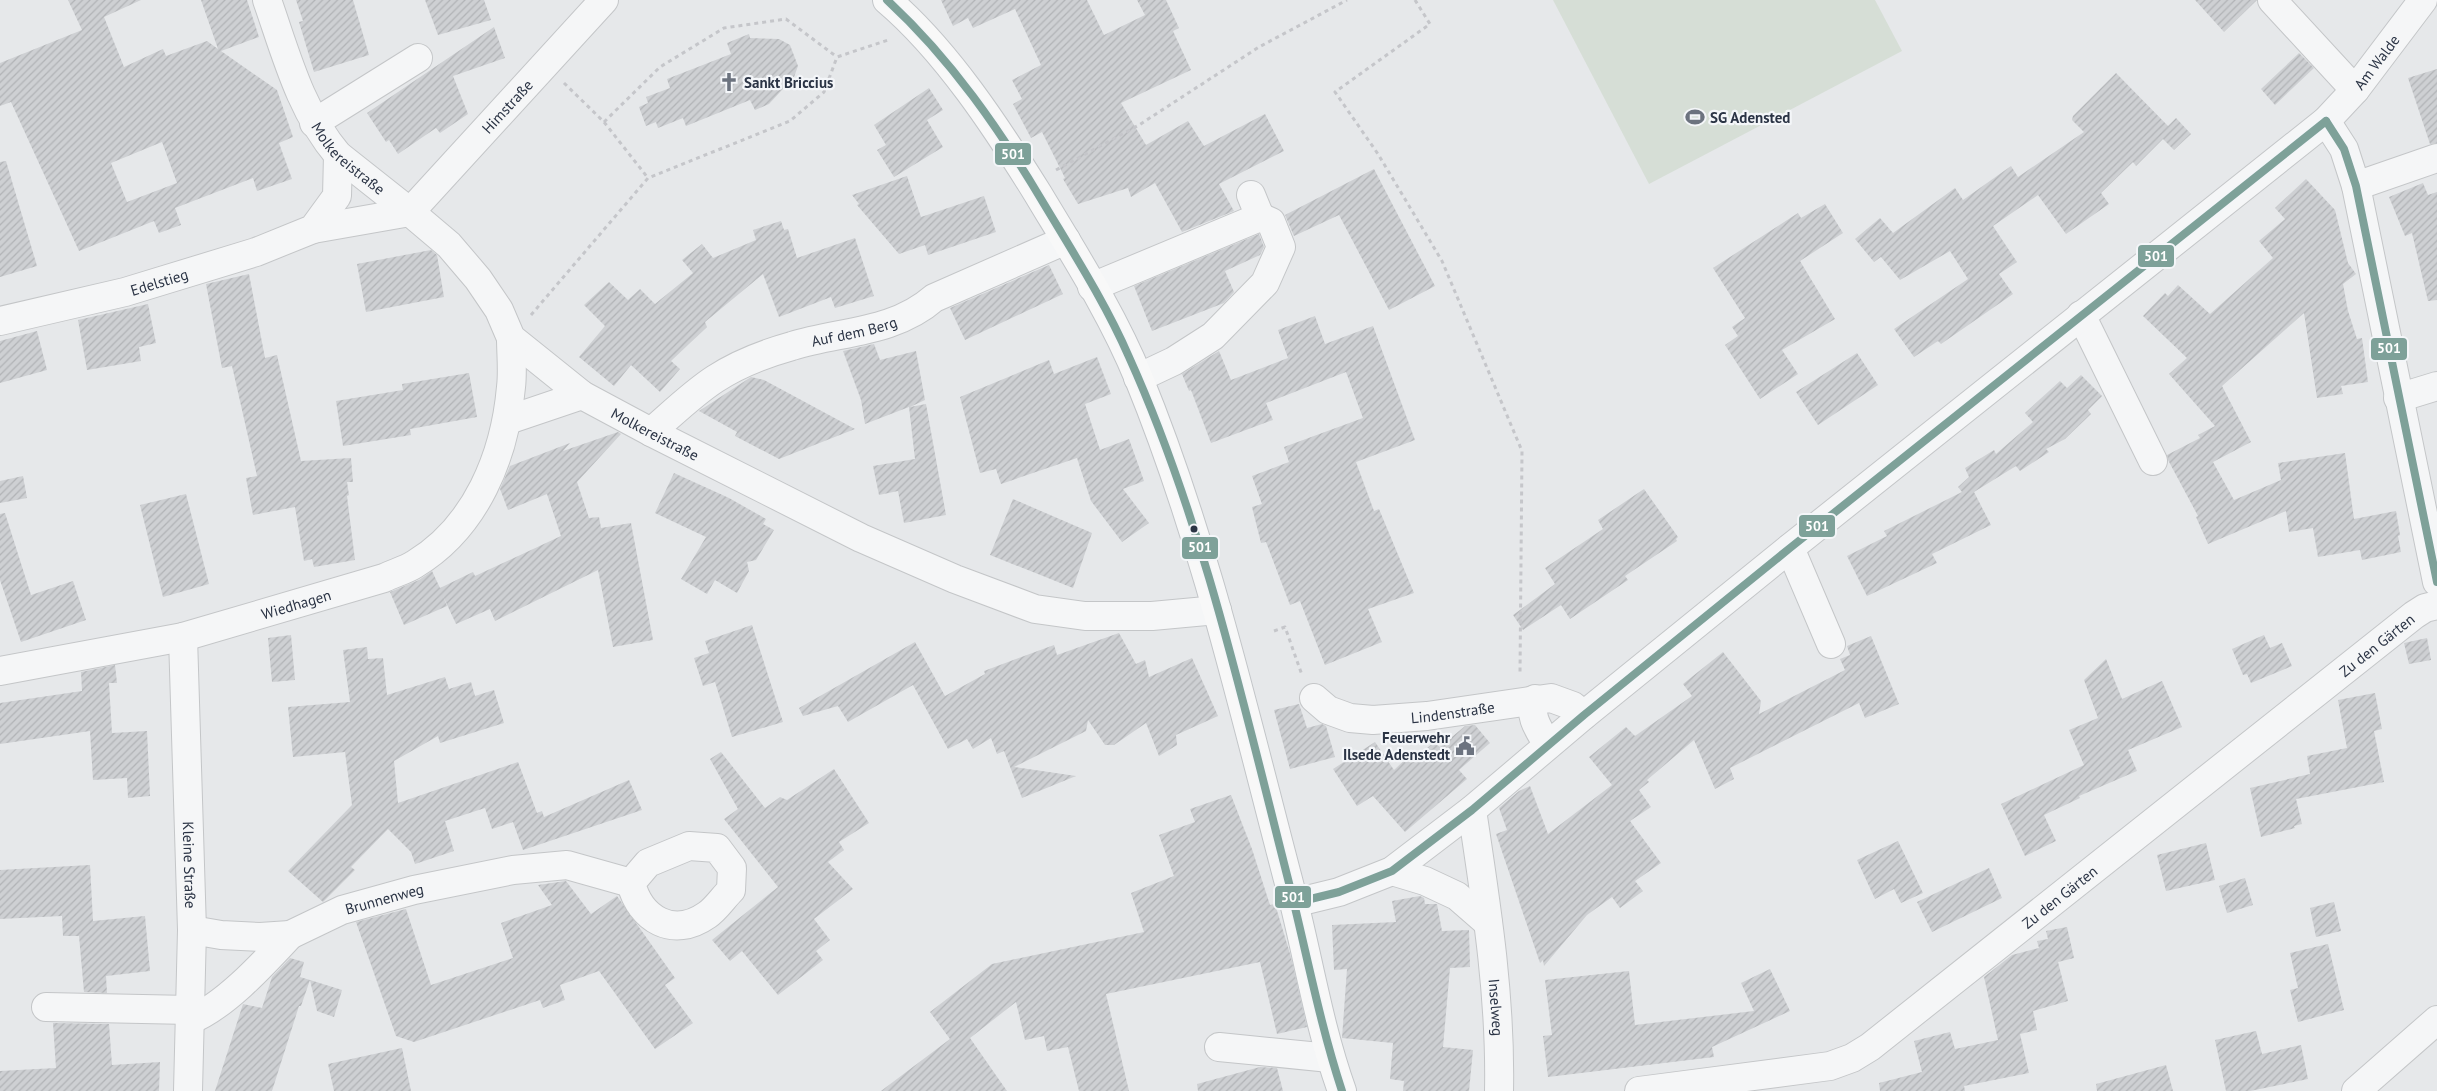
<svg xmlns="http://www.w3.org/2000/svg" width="2437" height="1091" viewBox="0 0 2437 1091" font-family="'PT Sans',sans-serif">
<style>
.garden{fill:#d6ded6}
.building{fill:url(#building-hatch);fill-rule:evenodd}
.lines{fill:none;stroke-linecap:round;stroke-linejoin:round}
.minor-casing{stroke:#c4c6c8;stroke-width:30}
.major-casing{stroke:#c2c5c8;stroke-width:30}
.path{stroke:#c5c6ca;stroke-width:3;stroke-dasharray:4 4;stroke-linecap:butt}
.minor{stroke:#f5f6f7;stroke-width:28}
.major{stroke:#f8f8f8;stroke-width:28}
.bus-1-casing{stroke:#f4f6f9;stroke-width:11}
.bus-1{stroke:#7ea199;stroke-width:8}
.bus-dot{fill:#2b3445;stroke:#f4f6f9;stroke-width:2}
.labels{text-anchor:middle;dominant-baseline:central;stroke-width:4.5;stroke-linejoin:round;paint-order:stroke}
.street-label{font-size:15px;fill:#2b3445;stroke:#f4f6f9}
.poi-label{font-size:15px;font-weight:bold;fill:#2b3445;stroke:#f4f6f9;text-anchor:start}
.line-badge{stroke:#f4f6f9;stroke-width:2}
.badge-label{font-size:14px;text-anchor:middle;font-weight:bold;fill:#fff}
</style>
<defs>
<pattern id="building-hatch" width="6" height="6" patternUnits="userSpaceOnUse" patternTransform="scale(1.25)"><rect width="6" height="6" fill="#ced0d3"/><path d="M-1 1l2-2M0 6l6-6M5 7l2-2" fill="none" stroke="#b1b3b6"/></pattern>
</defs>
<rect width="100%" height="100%" fill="#e6e8ea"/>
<!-- garden -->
<path class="garden" d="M1553,0H1875L1902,51L1649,184Z"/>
<!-- building -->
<g class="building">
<path d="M68,0H141L104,17L124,67L163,49L166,56L207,41L218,49L201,0H247L259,37L221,51L277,90L293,137L279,143L292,179L257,191L253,178L175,208L181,225L159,233L154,221L79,251L11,102L0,106V63L82,30ZM162,142L177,183L127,202L111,163Z"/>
<path d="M296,0H353L369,55L314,72L299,22L303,21Z"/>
<path d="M425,0H484L491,20L438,35Z"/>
<path d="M941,0H1087L1104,35L1145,15L1137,0H1166L1179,28L1173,31L1191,70L1121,103L1146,145L1188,121L1204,146L1265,114L1284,151L1219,184L1234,211L1182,232L1155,183L1131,197L1128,188L1078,204L1063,179L1065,178L1042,132L1031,138L1013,104L1022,99L1012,80L1041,65L1015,9L973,28L968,18L953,26Z"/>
<path d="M2195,0H2257L2224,32Z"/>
<path d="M494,27L505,58L453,76L468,114L440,133L436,128L398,154L389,140L386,142L367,113Z"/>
<path d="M749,34L750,38L779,39L790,45L798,66L794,77L769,104L755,110L750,100L686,126L683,118L658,128L656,122L646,126L639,107L648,103L646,97L670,88L667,79L731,54L727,43Z"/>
<path d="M2299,53L2314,68L2275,105L2261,89Z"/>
<path d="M2437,69V143L2430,144L2408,78Z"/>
<path d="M2116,73L2168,126L2176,118L2191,134L2174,150L2163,139L2136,166L2133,162L2101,193L2109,204L2066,234L2038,195L1993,226L2017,262L1999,274L2013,294L1941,344L1938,341L1914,357L1894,329L1968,279L1950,251L1900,280L1881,257L1874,262L1855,239L1880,218L1893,233L1955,188L1963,200L2011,166L2018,177L2084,132L2072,120L2073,116Z"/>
<path d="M929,88L943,110L927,120L943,147L894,177L877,150L886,145L874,125Z"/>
<path d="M6,161L37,266L0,277V162Z"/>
<path d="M1374,169L1435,286L1389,310L1339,215L1294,236L1285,215Z"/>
<path d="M907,176L921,217L984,196L996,232L928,255L925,245L899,254L857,205L859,204L852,195Z"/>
<path d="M2306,179L2335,210L2348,263L2356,274L2343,284L2348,311L2357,339L2362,338L2368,382L2341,386L2343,394L2317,398L2304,313L2222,386L2251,442L2213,462L2234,500L2281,480L2278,463L2345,453L2354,519L2396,511L2400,535L2398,536L2401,552L2362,560L2360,550L2318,557L2313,528L2289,532L2286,511L2208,544L2196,517L2198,516L2168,460L2167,455L2200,438L2198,435L2215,426L2169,374L2187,358L2143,316L2165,293L2168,296L2178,285L2210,314L2273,258L2259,241L2285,219L2275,208Z"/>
<path d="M2423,183L2428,195L2437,192V300L2428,301L2412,233L2405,236L2389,197Z"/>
<path d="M1825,204L1843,233L1800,261L1835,319L1782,350L1798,374L1760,399L1725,345L1738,336L1732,327L1745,318L1713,268L1798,213L1801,218Z"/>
<path d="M781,221L784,230L788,229L797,258L855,238L874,296L835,308L831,297L779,317L763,274L705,322L707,327L671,361L680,369L660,392L631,365L614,386L579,357L605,326L584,305L609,282L628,300L640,289L655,304L693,273L682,260L702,244L713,258L756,240L753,230Z"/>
<path d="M1259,234L1264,247L1260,255L1225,271L1234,292L1224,303L1152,331L1134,286Z"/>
<path d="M431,250L437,255L444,297L366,312L357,264Z"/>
<path d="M1049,265L1063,294L965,340L950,308Z"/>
<path d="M249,274L265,358L277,355L301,461L351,458L353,482H347L349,495L347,496L355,560L314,567L312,559L304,561L295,507L253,515L246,478L257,476L232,366L222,368L206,284Z"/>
<path d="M148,304L156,343L139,347L141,361L87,370L78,320Z"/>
<path d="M1315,316L1325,344L1373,326L1415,440L1356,462L1374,511L1379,509L1414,593L1368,609L1382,642L1325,665L1300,601L1290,605L1266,542L1261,543L1252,507L1262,504L1252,476L1289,462L1284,447L1363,418L1346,372L1266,403L1273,420L1211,443L1191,390L1189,391L1182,374L1219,351L1231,380L1288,358L1278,330Z"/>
<path d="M37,331L47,370L0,383V341Z"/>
<path d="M874,344L880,360L916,351L925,400L910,407L926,404L946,515L904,523L898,491L879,495L873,466L915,459L909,407L865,424L861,400L843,351Z"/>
<path d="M1857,353L1878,385L1818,425L1796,392Z"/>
<path d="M1097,357L1111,394L1085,404L1100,450L1129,439L1144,481L1123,489L1149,523L1122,542L1091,501L1077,458L1001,484L996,469L980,473L960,397L1049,360L1054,374Z"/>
<path d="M469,373L477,417L410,429L411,435L343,446L336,401L403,390L402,384Z"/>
<path d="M2081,375L2102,396L2088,410L2091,414L2065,439L2046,449L2049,452L2020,471L2016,466L1974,492L1991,525L1932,554L1937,563L1867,596L1847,556L1887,536L1884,531L1962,492L1958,487L1969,477L1965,468L1994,450L1996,454L2033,422L2025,413L2060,381L2067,388Z"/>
<path d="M751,377L764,380L855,429L779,459L735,436L737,432L699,411Z"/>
<path d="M618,432L621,434L577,482L589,518L599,517L601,528L631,523L653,640L613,647L598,570L495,621L490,609L456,624L443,596L447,606L404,625L390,592L419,580L432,571L440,588L473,572L475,576L561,536L547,494L508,510L500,489L510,466L570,443L563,451Z"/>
<path d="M674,473L729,498L766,519L763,524L774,530L756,560L747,562L749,571L737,593L715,580L707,594L681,579L706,537L655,513Z"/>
<path d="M23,476L27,498L0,503V481Z"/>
<path d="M1644,489L1678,537L1676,539L1677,541L1625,576L1628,580L1570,619L1561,605L1523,630L1513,615L1555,584L1545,568L1603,529L1598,520Z"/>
<path d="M186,494L209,584L163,597L140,505Z"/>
<path d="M1013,499L1092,533L1073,588L990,555Z"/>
<path d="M5,513L31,595L73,581L86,620L21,642L0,580V514Z"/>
<path d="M752,625L783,722L732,737L715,682L703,686L694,658L709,653L705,641Z"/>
<path d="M1119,633L1136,664L1145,660L1149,677L1192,658L1218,716L1176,735L1177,745L1159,756L1146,723L1114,745H1105L1088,720L1086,731L1014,767L1076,776L1022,798L1004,751L997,754L991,738L973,749L967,739L948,749L913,685L848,722L838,706L803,716L799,708L915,642L945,696L985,674L984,671L1054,645L1057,655Z"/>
<path d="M291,635L295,680L272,682L268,638Z"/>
<path d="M2264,635L2270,648L2282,643L2292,666L2251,683L2247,674L2243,675L2232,649Z"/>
<path d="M1871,636L1899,704L1865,718L1859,703L1730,768L1734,779L1715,789L1694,740L1647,780L1649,782L1639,790L1651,807L1630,821L1661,863L1635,881L1643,891L1620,908L1612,897L1587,915L1544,966L1543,960L1540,963L1496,834L1507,830L1499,808L1519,791L1530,786L1548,834L1612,785L1589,757L1626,727L1635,736L1692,696L1683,684L1723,652L1761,701L1759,714L1845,670L1840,659L1850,655L1847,646Z"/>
<path d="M2427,638L2431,660L2409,664L2404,643Z"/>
<path d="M367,647L368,659L383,658L387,695L445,677L449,689L471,682L475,696L494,690L504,723L440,743L438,736L394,761L398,803L518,762L537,813L542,811L544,817L629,780L642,810L523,850L513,822L492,829L485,808L445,821L454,851L415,864L411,852L388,829L351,867L355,870L323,902L288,871L352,805L345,752L293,757L288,707L350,702L343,650Z"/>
<path d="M2106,659L2122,699L2162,681L2182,727L2128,750L2137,771L2079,796L2080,798L2044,815L2056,841L2025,856L2001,804L2084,765L2069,730L2098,718L2084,680Z"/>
<path d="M115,665L117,683H109L112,733L147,731L150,796L128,798L127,778L93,780L90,731L0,744V703L82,691L81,672Z"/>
<path d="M2375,693L2382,729L2374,731L2384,782L2296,799L2302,824L2294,826L2295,828L2261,837L2250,788L2310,774L2307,756L2347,748L2338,700Z"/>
<path d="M1299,704L1307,728L1322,724L1326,726L1335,757L1290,769L1274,710Z"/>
<path d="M1475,725L1490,743L1459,770L1467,779L1405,832L1373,796L1357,806L1333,769L1375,742L1394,770L1415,750L1419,755L1434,742L1440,747L1465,726Z"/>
<path d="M721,752L765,808L780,797L787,800L834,769L869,823L839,842L844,850L828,862L853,889L814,919L830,940L816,951L823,960L778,995L742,951L730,961L712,940L778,887L724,819L738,809L710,759Z"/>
<path d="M1231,795L1252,849L1270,905L1275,904L1291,957L1307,1027L1277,1034L1260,962L1106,994L1129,1091H1079L1068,1047L1047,1051L1044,1036L1025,1040L1016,1002L970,1038L1007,1091H881L950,1039L930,1012L992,964L1144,932L1131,893L1174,876L1159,835L1195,822L1190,809Z"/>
<path d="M1898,841L1923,893L1901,903L1894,889L1875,899L1857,860Z"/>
<path d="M2206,843L2215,880L2166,891L2157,855Z"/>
<path d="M90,865L93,921L145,916L150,971L106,976L107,993L84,992L79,936H63L62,916L0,919V870Z"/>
<path d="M1989,868L2002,898L1932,932L1917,902Z"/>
<path d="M2245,878L2253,905L2227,913L2219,886Z"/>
<path d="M566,881L591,914L617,896L675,978L665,985L693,1023L655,1049L599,971L560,985L565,1000L543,1008L540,1000L414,1042L396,1036L356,922L406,909L431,985L513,958L501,923L552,905L538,885Z"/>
<path d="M1420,896L1424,898L1425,904H1437L1442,931L1469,930L1470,967L1450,968L1443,1047L1473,1050L1469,1091H1403L1404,1081L1390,1079L1393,1043L1342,1038L1347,969L1334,970L1332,925L1396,922L1392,901Z"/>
<path d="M2334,902L2341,931L2316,937L2310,908Z"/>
<path d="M2067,927L2074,958L2058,962L2068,1001L2033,1011L2037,1030L2020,1034L2029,1073L1964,1086L1965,1091H1880L1879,1083L1922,1072L1914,1041L1950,1032L1955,1049L1998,1040L1984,977L2012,955L2039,948L2037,941L2048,939L2046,931Z"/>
<path d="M2328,944L2344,1010L2298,1022L2290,990L2298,988L2290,953Z"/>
<path d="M290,958L304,962L300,977L310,980L301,1006H299L272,1091H215L243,1004L262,1008L272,977Z"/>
<path d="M1770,969L1790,1011L1712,1047L1714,1057L1548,1077L1543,1036L1552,1035L1545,980L1629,971L1635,1025L1754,1011L1741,983Z"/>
<path d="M310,980L342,990L334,1017L317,1011Z"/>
<path d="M53,1023L109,1024L112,1065L160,1062L159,1091H0V1071L56,1068Z"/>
<path d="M2256,1031L2262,1054L2301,1045L2308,1079L2250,1091H2226L2215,1040Z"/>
<path d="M402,1048L411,1091H334L328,1064Z"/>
<path d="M2166,1065L2173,1091H2097L2096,1084Z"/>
<path d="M1260,1067L1277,1068L1283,1091H1198L1197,1084Z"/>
</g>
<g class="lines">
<!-- minor casing -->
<g class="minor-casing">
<g id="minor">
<path id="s1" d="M267,0C286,54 300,110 338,155L410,212L449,245L478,279L499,310L511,338L582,395L651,432L861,538L955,579L1035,609L1085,616H1152L1217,610"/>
<path d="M2272,0L2355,90"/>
<path d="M2326,121L2344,149L2356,186L2437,582"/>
<path d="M314,123L418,58"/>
<path d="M2356,186L2437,158"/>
<path id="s2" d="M313,229L410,212L604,0"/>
<path d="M1092,287L1260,217L1251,195"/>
<path d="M2081,315L2153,461"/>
<path id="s3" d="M0,321L125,292L256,252L313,229L337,196L338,155"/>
<path d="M1138,378L1174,361L1213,336L1265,283L1281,247L1271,222L1260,217"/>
<path d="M2398,398L2437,386"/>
<path d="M508,420L582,395"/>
<path id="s4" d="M651,432C672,414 692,394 715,379C738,364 767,353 792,346C841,331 894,333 934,298L1066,240"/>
<path d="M1790,548L1831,644"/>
<path id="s5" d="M183,637L192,930L188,1091"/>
<path id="s6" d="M0,671L183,637L384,578C394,573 406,570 415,564C476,527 505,456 511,387C513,371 511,354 511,338"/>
<path id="s7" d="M1314,698L1328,710L1350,718L1373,720L1427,716L1551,698L1573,706L1584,715"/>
<path d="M1535,699C1528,717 1540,731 1548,745"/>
<path id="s8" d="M1472,810C1486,903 1501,996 1499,1091"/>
<path d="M689,846L717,848L732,868L731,890C723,898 716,909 707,915C673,939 640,919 631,883L648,863Z"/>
<path d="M1392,871L1425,881L1457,896L1488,923"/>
<path id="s9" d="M1294,903L1339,892L1392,871L1472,810L1584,715L1790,548L2326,121L2355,90L2423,0"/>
<path id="s10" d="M192,930L221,935L260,937L290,935L342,910L414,890L513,870L567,865L631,883"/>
<path d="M46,1007L190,1010"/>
<path d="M190,1020C225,1006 264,963 290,935"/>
<path d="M1219,1047L1330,1058"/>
<path id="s11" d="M1639,1091L1830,1066L1852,1058L1870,1047L2414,615L2425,608L2437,605"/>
<path d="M2356,1091L2437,1020"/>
</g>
</g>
<!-- major casing -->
<g class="major-casing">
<path id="major" d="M887,0C946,50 997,128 1038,194C1074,254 1113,315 1139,379C1206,543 1245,717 1290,887C1308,955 1318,1024 1342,1091"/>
</g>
<!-- path -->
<g class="path">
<path d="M1415,0L1430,24L1335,92L1378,154L1442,261L1522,451L1520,674"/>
<path d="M564,83L604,122L648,178"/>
<path d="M604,122L660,67L724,28L786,19L837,57"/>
<path d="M1056,170L1139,125L1259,47L1347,0"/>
<path d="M531,315L648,178L790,121L824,92L837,57L888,40"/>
<path d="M1274,631L1285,627L1302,675"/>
</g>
<!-- minor -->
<use href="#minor" class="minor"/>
<!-- major -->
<use href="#major" class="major"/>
<!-- bus-1 casing -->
<g class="bus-1-casing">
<g id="bus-1">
<path d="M887,0C951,59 1000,130 1044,204C1074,254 1106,304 1129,357C1204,523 1245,711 1290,887C1307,955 1320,1024 1342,1091"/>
<path d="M2326,121L2344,149L2356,186L2437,582"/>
<path d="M1294,903L1339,892L1392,871L1472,810L1584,715L1790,548L2326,121"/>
</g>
</g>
<!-- bus-1 -->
<use href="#bus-1" class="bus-1"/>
</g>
<!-- icons -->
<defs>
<g id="church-bare" transform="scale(1.5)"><path d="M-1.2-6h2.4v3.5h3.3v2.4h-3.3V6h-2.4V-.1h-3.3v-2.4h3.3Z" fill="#6c737f" stroke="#f4f6f9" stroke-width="2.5" paint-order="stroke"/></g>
<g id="stadium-bare" transform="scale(1.5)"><path d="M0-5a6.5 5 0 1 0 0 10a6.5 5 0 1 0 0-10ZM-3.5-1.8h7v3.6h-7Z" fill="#6c737f" stroke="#f4f6f9" stroke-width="2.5" paint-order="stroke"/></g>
<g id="civic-bare" transform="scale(1.5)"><path d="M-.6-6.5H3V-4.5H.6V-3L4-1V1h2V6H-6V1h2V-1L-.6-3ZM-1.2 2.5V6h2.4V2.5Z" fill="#6c737f" stroke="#f4f6f9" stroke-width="2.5" paint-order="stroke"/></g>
</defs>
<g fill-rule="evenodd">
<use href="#church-bare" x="729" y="82"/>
<use href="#stadium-bare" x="1695" y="117"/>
<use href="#civic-bare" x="1465" y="746"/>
</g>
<!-- markers -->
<circle class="bus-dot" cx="1194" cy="529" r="4.5"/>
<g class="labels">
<!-- street labels -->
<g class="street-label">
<text stroke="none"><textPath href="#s9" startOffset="1379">Am Walde</textPath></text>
<text stroke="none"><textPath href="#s2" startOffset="242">Himstraße</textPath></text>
<text stroke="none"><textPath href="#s1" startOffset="181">Molkereistraße</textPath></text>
<text stroke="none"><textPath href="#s3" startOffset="164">Edelstieg</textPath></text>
<text stroke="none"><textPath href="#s4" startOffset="231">Auf dem Berg</textPath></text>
<text stroke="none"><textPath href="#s1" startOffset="601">Molkereistraße</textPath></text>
<text stroke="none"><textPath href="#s6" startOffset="304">Wiedhagen</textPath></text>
<text stroke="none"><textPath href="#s11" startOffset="884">Zu den Gärten</textPath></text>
<text stroke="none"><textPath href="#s7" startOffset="145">Lindenstraße</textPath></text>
<text stroke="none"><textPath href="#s5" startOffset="228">Kleine Straße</textPath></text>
<text stroke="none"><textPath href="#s11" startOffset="479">Zu den Gärten</textPath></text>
<text stroke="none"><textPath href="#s10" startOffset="200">Brunnenweg</textPath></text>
<text stroke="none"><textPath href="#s8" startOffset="199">Inselweg</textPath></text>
</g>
<!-- poi labels -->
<g class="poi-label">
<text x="744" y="82">Sankt Briccius</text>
<text x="1710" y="117">SG Adensted</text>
<text x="1450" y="737" text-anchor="end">Feuerwehr<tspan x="1450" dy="17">Ilsede Adenstedt</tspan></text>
</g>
</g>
<g class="line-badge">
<rect x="994" y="142" width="38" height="24" rx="5" fill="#7ea199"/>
<rect x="2137" y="244" width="38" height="24" rx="5" fill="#7ea199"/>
<rect x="2370" y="337" width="38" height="24" rx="5" fill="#7ea199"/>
<rect x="1798" y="514" width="38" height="24" rx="5" fill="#7ea199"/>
<rect x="1181" y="536" width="38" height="24" rx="5" fill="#7ea199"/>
<rect x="1274" y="885" width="38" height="24" rx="5" fill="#7ea199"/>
</g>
<g class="badge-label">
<text x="1013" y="159">501</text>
<text x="2156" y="261">501</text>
<text x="2389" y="353">501</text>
<text x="1817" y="531">501</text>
<text x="1200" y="552">501</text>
<text x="1293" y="902">501</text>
</g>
</svg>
